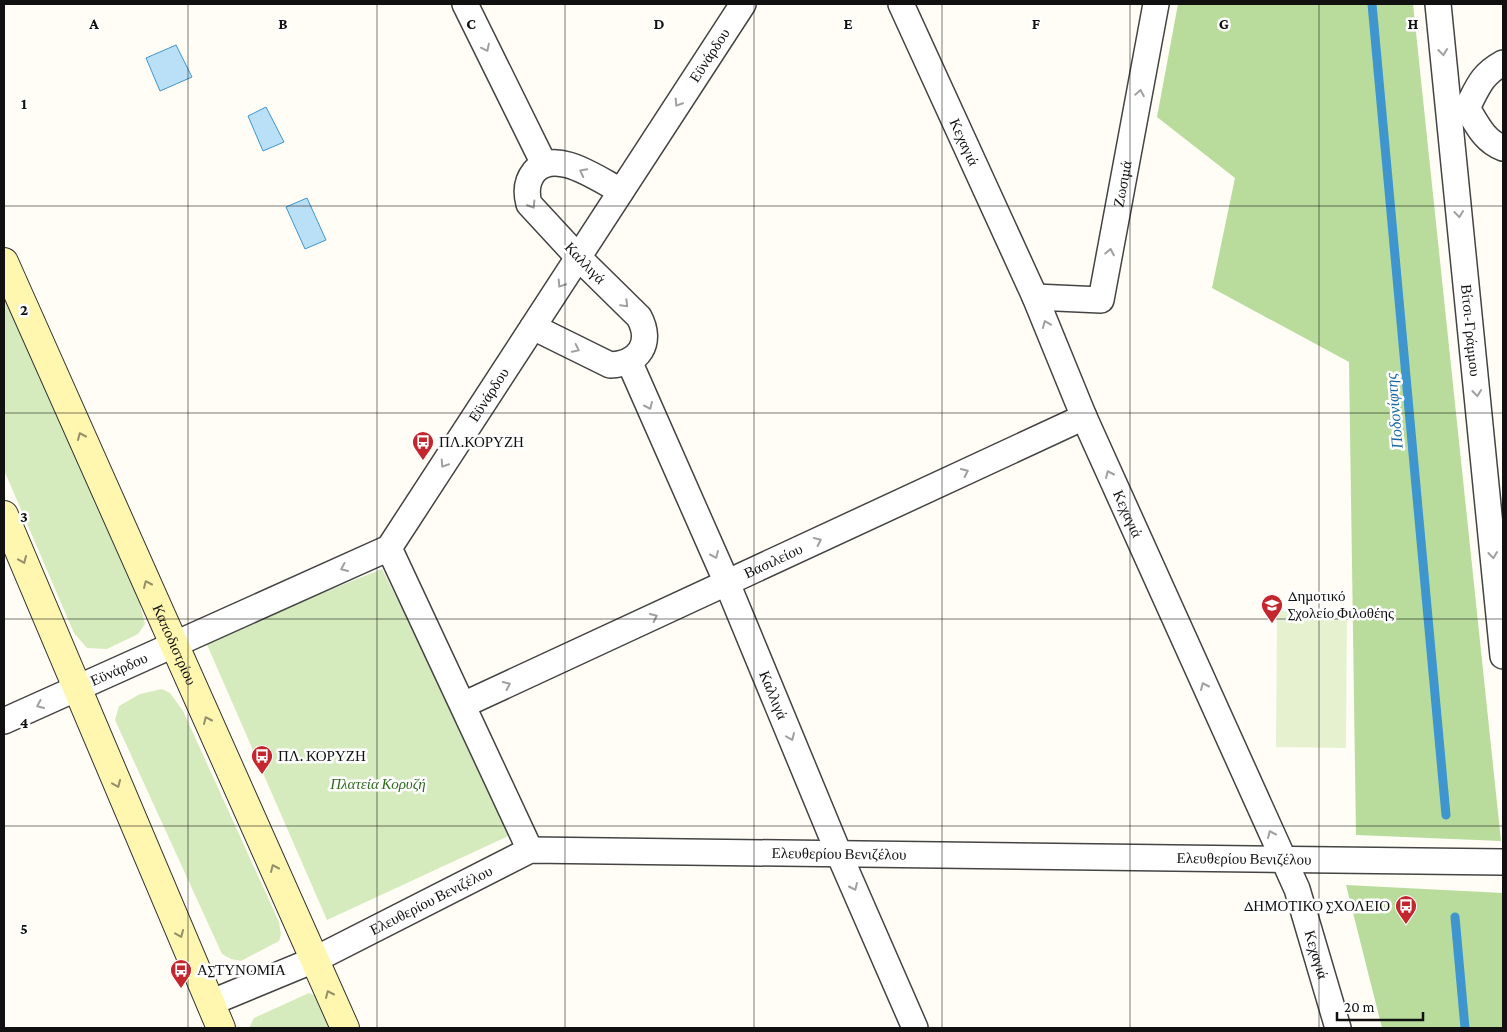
<svg xmlns="http://www.w3.org/2000/svg" width="1507" height="1032" viewBox="0 0 1507 1032" font-family="'Crimson Pro',serif">
<style>
.green{fill:#d5ebbd}
.forest{fill:#b9dc9c}
.pitch{fill:#e6f2cf}
.water{fill:#b9e0f7;stroke:#3f96cf}
.lines{fill:none;stroke-linecap:round;stroke-linejoin:round}
.stream{stroke:#3f96cf;stroke-width:9}
.minor-casing{stroke:#444;stroke-width:28}
.secondary-casing{stroke:#333;stroke-width:30}
.minor{stroke:#fff;stroke-width:25}
.secondary{stroke:#fff6b0;stroke-width:28}
.oneway{stroke:#a0a0a0}
.oneway2{stroke:#948f68}
.grid{fill:none;stroke:#111;stroke-width:1;stroke-opacity:0.55}
.labels{text-anchor:middle;dominant-baseline:central;stroke-width:5;stroke-linejoin:round;paint-order:stroke}
.street-label{font-size:15px;fill:#111;stroke:#fff}
.poi-label{font-size:15px;fill:#111;stroke:#fff;text-anchor:start}
.park-label{font-size:15px;font-style:italic;fill:#2f6b1f;stroke:#fff}
.water-label{font-size:16px;font-style:italic;fill:#1768a6;stroke:#fff}
.grid-label{font-size:16px;text-anchor:middle;font-weight:bold;fill:#111;stroke:#fff;stroke-width:5;stroke-linejoin:round;paint-order:stroke}
</style>
<rect width="100%" height="100%" fill="#fffdf5"/>
<!-- green -->
<g class="green">
<path d="M4,296L139,601L145,624L138,634L107,649L87,648L74,633L4,470Z"/>
<path d="M382,569L515,833L327,920L205,640Z"/>
<path d="M162,689L170,693L183,711L279,922L281,934L279,941L241,961L231,959L222,954L115,720L119,706L140,694Z"/>
<path d="M309,993L319,997L333,1028H250V1026L254,1018Z"/>
</g>
<!-- forest -->
<g class="forest">
<path d="M1178,4H1413L1501,841L1356,835L1349,362L1212,288L1235,178L1157,117Z"/>
<path d="M1346,885L1503,893V1028H1382Z"/>
</g>
<!-- pitch -->
<path class="pitch" d="M1277,611H1347L1346,748L1276,747Z"/>
<!-- water -->
<g class="water">
<path d="M176,45L192,77L160,91L146,58Z"/>
<path d="M266,107L284,142L263,151L248,116Z"/>
<path d="M307,198L326,240L305,249L286,207Z"/>
</g>
<g class="lines">
<!-- stream -->
<g class="stream">
<path d="M1372,4L1446,815"/>
<path d="M1455,917L1465,1028"/>
</g>
<!-- minor casing -->
<g class="minor-casing">
<g id="minor">
<path d="M465,4L544,164"/>
<path id="s1" d="M901,4L1035,297L1084,417L1297,889L1338,1028"/>
<path id="s2" d="M1438,4L1503,656"/>
<path d="M1503,63C1481,75 1478,87 1467,108C1477,124 1484,141 1503,148"/>
<path id="s3" d="M1035,297L1101,300L1156,4"/>
<path d="M533,327L610,365C639,364 653,343 639,317L578,257L529,204C526,193 526,182 534,172C555,147 599,180 621,191"/>
<path id="s4" d="M629,361L727,583L839,854L915,1028"/>
<path d="M389,548L530,850"/>
<path id="s5" d="M463,705L1084,417"/>
<path id="s6" d="M4,721L389,548L743,4"/>
<path id="s7" d="M210,1003L314,960L530,850L1503,862"/>
</g>
</g>
<!-- secondary casing -->
<g class="secondary-casing">
<g id="secondary">
<path id="s8" d="M4,262L345,1028"/>
<path d="M4,515L221,1028"/>
</g>
</g>
<!-- minor -->
<use href="#minor" class="minor"/>
<!-- secondary -->
<use href="#secondary" class="secondary"/>
</g>
<!-- one-way arrows -->
<defs><path id="oneway-chevron" d="M-2-3.5L2.5 0L-2 3.5" fill="none" stroke-width="1.6" stroke-linecap="round" stroke-linejoin="round" transform="scale(1.25)"/></defs>
<g class="oneway">
<use href="#oneway-chevron" transform="translate(486 48) rotate(64)"/>
<use href="#oneway-chevron" transform="translate(1443 52) rotate(84)"/>
<use href="#oneway-chevron" transform="translate(1140 93) rotate(-80)"/>
<use href="#oneway-chevron" transform="translate(678 103) rotate(123)"/>
<use href="#oneway-chevron" transform="translate(583 172) rotate(-153)"/>
<use href="#oneway-chevron" transform="translate(532 205) rotate(58)"/>
<use href="#oneway-chevron" transform="translate(1459 214) rotate(84)"/>
<use href="#oneway-chevron" transform="translate(1110 252) rotate(-79)"/>
<use href="#oneway-chevron" transform="translate(561 284) rotate(123)"/>
<use href="#oneway-chevron" transform="translate(625 304) rotate(45)"/>
<use href="#oneway-chevron" transform="translate(1046 324) rotate(-112)"/>
<use href="#oneway-chevron" transform="translate(576 349) rotate(26)"/>
<use href="#oneway-chevron" transform="translate(1477 393) rotate(84)"/>
<use href="#oneway-chevron" transform="translate(649 406) rotate(66)"/>
<use href="#oneway-chevron" transform="translate(444 464) rotate(123)"/>
<use href="#oneway-chevron" transform="translate(965 472) rotate(-25)"/>
<use href="#oneway-chevron" transform="translate(1109 474) rotate(-114)"/>
<use href="#oneway-chevron" transform="translate(818 541) rotate(-25)"/>
<use href="#oneway-chevron" transform="translate(715 555) rotate(66)"/>
<use href="#oneway-chevron" transform="translate(1493 555) rotate(84)"/>
<use href="#oneway-chevron" transform="translate(344 568) rotate(156)"/>
<use href="#oneway-chevron" transform="translate(654 617) rotate(-25)"/>
<use href="#oneway-chevron" transform="translate(507 685) rotate(-25)"/>
<use href="#oneway-chevron" transform="translate(1204 686) rotate(-114)"/>
<use href="#oneway-chevron" transform="translate(40 705) rotate(156)"/>
<use href="#oneway-chevron" transform="translate(791 737) rotate(67)"/>
<use href="#oneway-chevron" transform="translate(1271 834) rotate(-114)"/>
<use href="#oneway-chevron" transform="translate(854 887) rotate(66)"/>
</g>
<g class="oneway2">
<use href="#oneway-chevron" transform="translate(81 436) rotate(-114)"/>
<use href="#oneway-chevron" transform="translate(23 560) rotate(67)"/>
<use href="#oneway-chevron" transform="translate(147 584) rotate(-114)"/>
<use href="#oneway-chevron" transform="translate(207 720) rotate(-114)"/>
<use href="#oneway-chevron" transform="translate(117 784) rotate(67)"/>
<use href="#oneway-chevron" transform="translate(274 868) rotate(-114)"/>
<use href="#oneway-chevron" transform="translate(180 934) rotate(67)"/>
<use href="#oneway-chevron" transform="translate(329 994) rotate(-114)"/>
</g>
<!-- grid -->
<path class="grid" d="M188,4V1028M377,4V1028M565,4V1028M754,4V1028M942,4V1028M1130,4V1028M1319,4V1028M4,206H1503M4,413H1503M4,619H1503M4,826H1503"/>
<!-- icons -->
<defs>
<g id="bus-pin" transform="scale(1.125)"><path d="M0 17L-7.5 6A9.5 9.5 0 1 1 7.5 6Z" fill="#c4262e" stroke="#fff"/><path d="M-5-6H5V4H4V6H2V4H-2V6H-4V4H-5ZM-3.5-4V0h7V-4ZM-3.5 1.2v1.5H-2V1.2ZM2 1.2v1.5H3.5V1.2Z" fill="#fff"/></g>
<g id="school-pin" transform="scale(1.125)"><path d="M0 17L-7.5 6A9.5 9.5 0 1 1 7.5 6Z" fill="#c4262e" stroke="#fff"/><path d="M0-5L7-2L0 1L-7-2ZM-4 1L0 2.5L4 1V4Q0 6-4 4Z" fill="#fff"/></g>
</defs>
<g fill-rule="evenodd">
<use href="#bus-pin" x="423" y="442"/>
<use href="#school-pin" x="1272" y="605"/>
<use href="#bus-pin" x="262" y="756"/>
<use href="#bus-pin" x="1406" y="906"/>
<use href="#bus-pin" x="181" y="970"/>
</g>
<g class="labels">
<!-- street labels -->
<g class="street-label">
<text stroke="none"><textPath href="#s6" startOffset="1010">Εϋνάρδου</textPath></text>
<text stroke="none"><textPath href="#s1" startOffset="152">Κεχαγιά</textPath></text>
<text stroke="none"><textPath href="#s3" startOffset="184">Ζωσιμά</textPath></text>
<text transform="translate(585 263) rotate(46)">Καλλιγά</text>
<text stroke="none"><textPath href="#s2" startOffset="328">Βίτσι-Γράμμου</textPath></text>
<text stroke="none"><textPath href="#s6" startOffset="605">Εϋνάρδου</textPath></text>
<text stroke="none"><textPath href="#s1" startOffset="558">Κεχαγιά</textPath></text>
<text stroke="none"><textPath href="#s5" startOffset="342">Βασιλείου</textPath></text>
<text stroke="none"><textPath href="#s8" startOffset="419">Καποδιστρίου</textPath></text>
<text stroke="none"><textPath href="#s6" startOffset="126">Εϋνάρδου</textPath></text>
<text stroke="none"><textPath href="#s4" startOffset="364">Καλλιγά</textPath></text>
<text stroke="none"><textPath href="#s7" startOffset="664">Ελευθερίου Βενιζέλου</textPath></text>
<text stroke="none"><textPath href="#s7" startOffset="1069">Ελευθερίου Βενιζέλου</textPath></text>
<text stroke="none"><textPath href="#s7" startOffset="244">Ελευθερίου Βενιζέλου</textPath></text>
<text stroke="none"><textPath href="#s1" startOffset="1038">Κεχαγιά</textPath></text>
</g>
<!-- poi labels -->
<g class="poi-label">
<text x="439" y="442">ΠΛ.ΚΟΡΥΖΗ</text>
<text x="1288" y="596">Δημοτικό<tspan x="1288" dy="17">Σχολείο Φιλοθέης</tspan></text>
<text x="278" y="756">ΠΛ. ΚΟΡΥΖΗ</text>
<text x="1390" y="906" text-anchor="end">ΔΗΜΟΤΙΚΟ ΣΧΟΛΕΙΟ</text>
<text x="197" y="970">ΑΣΤΥΝΟΜΙΑ</text>
</g>
<!-- park labels -->
<g class="park-label">
<text x="378" y="784">Πλατεία Κορυζή</text>
</g>
<!-- water labels -->
<g class="water-label">
<text transform="translate(1394 411) rotate(-95)">Ποδονίφτης</text>
</g>
</g>
<g class="grid-label">
<text x="94" y="29">A</text>
<text x="283" y="29">B</text>
<text x="471" y="29">C</text>
<text x="659" y="29">D</text>
<text x="848" y="29">E</text>
<text x="1036" y="29">F</text>
<text x="1224" y="29">G</text>
<text x="1413" y="29">H</text>
<text x="24" y="109">1</text>
<text x="24" y="315">2</text>
<text x="24" y="522">3</text>
<text x="24" y="728">4</text>
<text x="24" y="934">5</text>
</g>
<!-- border -->
<rect width="1507" height="1032" fill="none" stroke="#111111" stroke-width="10"/>
<!-- scale -->
<path d="M1337 1012v8h86v-8" fill="none" stroke="#111111" stroke-width="2.5"/>
<text x="1344" y="1012" font-size="15" fill="#111111" stroke="#ffffff" stroke-width="4" paint-order="stroke">20 m</text>
</svg>
